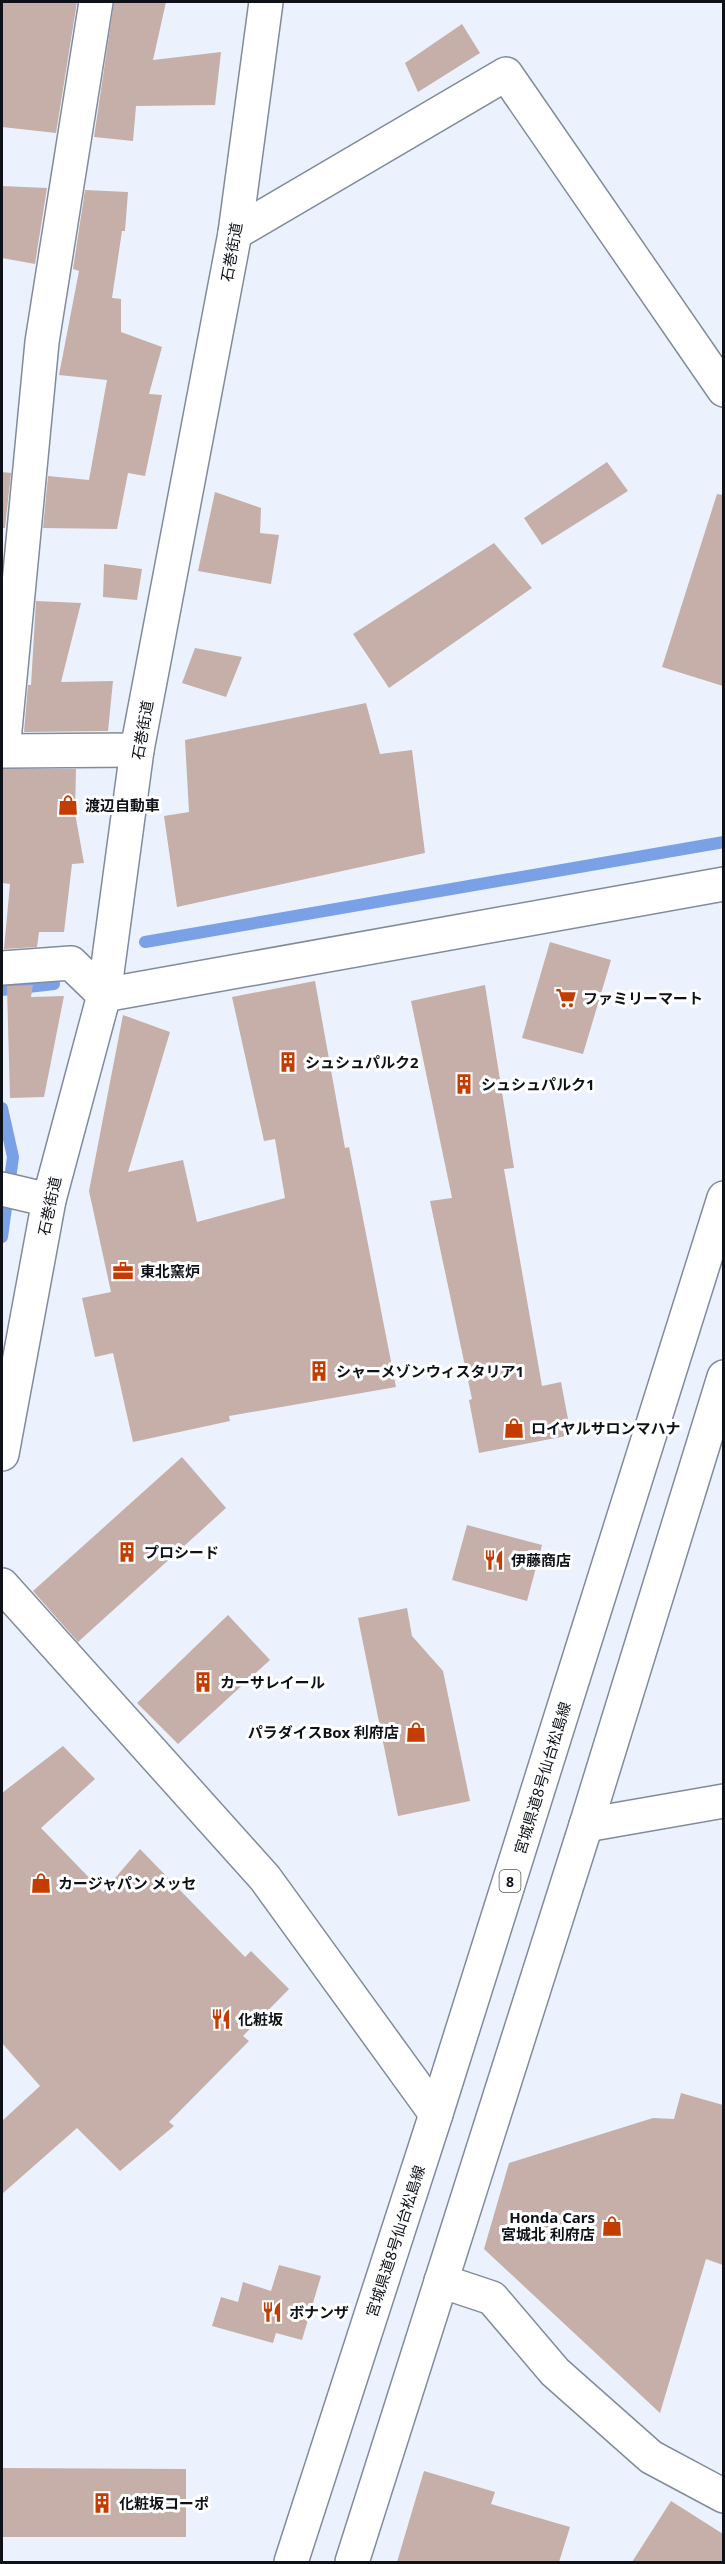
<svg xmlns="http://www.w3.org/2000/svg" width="725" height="2564" viewBox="0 0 725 2564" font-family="'Noto Sans','Noto Sans JP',sans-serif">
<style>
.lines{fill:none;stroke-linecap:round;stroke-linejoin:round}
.stream{stroke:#7aa1e6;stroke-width:12}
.building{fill:#c5afa8}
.minor-casing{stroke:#828b9c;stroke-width:36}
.tertiary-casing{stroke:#828b9c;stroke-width:36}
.primary-casing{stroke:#828b9c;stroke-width:36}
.minor{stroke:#fff;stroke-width:33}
.tertiary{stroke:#fff;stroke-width:33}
.primary{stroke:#fff;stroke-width:33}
.labels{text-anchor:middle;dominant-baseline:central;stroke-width:6;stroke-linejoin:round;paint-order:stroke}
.shield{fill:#fff;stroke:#56595d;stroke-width:1.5}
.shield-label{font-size:14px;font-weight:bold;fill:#0e1218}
.street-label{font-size:15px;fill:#0e1218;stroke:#fff}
.poi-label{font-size:15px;font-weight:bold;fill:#0e1218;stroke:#fff;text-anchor:start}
</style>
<rect width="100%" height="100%" fill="#ebf2fd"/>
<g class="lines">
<!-- stream -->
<g class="stream">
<path d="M145,942L724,842"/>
<path d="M2,990L54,984"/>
<path d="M2,1108L13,1157L2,1237"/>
</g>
</g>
<!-- building -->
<g class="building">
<path d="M2,2H77L56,133L2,127Z"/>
<path d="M114,2H166L153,60L221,52L215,105L136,106L133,141L94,137Z"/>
<path d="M462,24L480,53L418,92L405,63Z"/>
<path d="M2,186L47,188L35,264L2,258Z"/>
<path d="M85,190L128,192L125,231H122L112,298L121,299V332L162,347L149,394L162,395L145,476L128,473L117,529L43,528L48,476L89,480L107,380L59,375L79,271L73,269Z"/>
<path d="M607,462L628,491L542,545L524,518Z"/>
<path d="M2,472L11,473L5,528H2Z"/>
<path d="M215,492L261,508L260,533L279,535L271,584L198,571Z"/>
<path d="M717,494L723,495V686L662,667Z"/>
<path d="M494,543L532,588L389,688L353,634Z"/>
<path d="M104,564L142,569L137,600L103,597Z"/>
<path d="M36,601L81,603L61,682L113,681L108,731L24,732L28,685H31Z"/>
<path d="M195,648L242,657L226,697L182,683Z"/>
<path d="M366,703L380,754L412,750L425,853L177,907L164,816L189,812L185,740Z"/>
<path d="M2,769H76L75,813L84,863L72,864L64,932H39L37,947L4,949L10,884L2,883Z"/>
<path d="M550,942L611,960L583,1054L522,1038Z"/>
<path d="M315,981L345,1148L349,1147L396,1387L229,1416L230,1421L133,1442L113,1353L95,1357L82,1298L111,1292L89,1191L123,1015L170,1032L128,1172L183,1160L197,1222L285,1198L275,1139L264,1141L232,997Z"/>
<path d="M33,985L31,997L64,996L44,1097L10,1098L7,986Z"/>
<path d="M485,985L514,1168L504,1169L542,1386L561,1382L571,1435L479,1453L469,1400L472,1399L430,1201L452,1198L411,1001Z"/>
<path d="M182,1457L226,1508L78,1642L33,1591Z"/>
<path d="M467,1525L542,1545L527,1601L452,1580Z"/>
<path d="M407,1608L412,1636L443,1671L470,1801L398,1816L358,1618Z"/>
<path d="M228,1615L270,1660L178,1744L137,1703Z"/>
<path d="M63,1746L95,1779L41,1828L103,1892L140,1849L245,1957L251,1951L289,1989L243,2036L249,2041L169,2122L174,2126L120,2171L77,2128L2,2194V2121L40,2086L2,2043V1793Z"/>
<path d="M681,2093L723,2105V2265L706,2259L660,2413L484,2249L509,2163L653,2118L674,2119Z"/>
<path d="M279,2265L321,2276L302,2340L276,2333L273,2343L212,2326L221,2297L238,2302L243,2282L271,2291Z"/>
<path d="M2,2468L186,2469V2537H2Z"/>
<path d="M424,2471L495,2492L491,2504L570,2527L559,2562H397Z"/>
<path d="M671,2501L723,2534V2562H632Z"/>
</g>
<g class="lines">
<!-- minor casing -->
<g class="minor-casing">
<g id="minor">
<path d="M96,2L42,342L3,751L137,750"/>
<path d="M235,233L506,74L724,390"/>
<path d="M2,968L71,963L104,995L724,884"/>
<path d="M2,1189L49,1200"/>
<path d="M2,1585L265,1878L436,2114"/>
<path d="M586,1825L724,1801"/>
<path d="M441,2281L492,2298L555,2372L651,2457L724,2496"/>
</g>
</g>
<!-- tertiary casing -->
<g class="tertiary-casing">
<path id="tertiary" d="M2,1454L49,1200L104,995L137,750L235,233L266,2"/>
</g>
<!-- primary casing -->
<g class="primary-casing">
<g id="primary">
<path d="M291,2562L436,2114L724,1198"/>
<path d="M352,2562L586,1825L724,1377"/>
</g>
</g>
<!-- minor -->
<use href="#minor" class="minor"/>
<!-- tertiary -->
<use href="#tertiary" class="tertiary"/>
<!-- primary -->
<use href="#primary" class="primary"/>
</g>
<!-- icons -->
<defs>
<g id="shop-bare" transform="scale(1.62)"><path d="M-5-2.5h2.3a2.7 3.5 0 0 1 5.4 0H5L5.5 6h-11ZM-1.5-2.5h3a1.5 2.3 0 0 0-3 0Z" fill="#c33d00" stroke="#fff" stroke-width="2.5" paint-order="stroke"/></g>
<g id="supermarket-bare" transform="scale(1.62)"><path d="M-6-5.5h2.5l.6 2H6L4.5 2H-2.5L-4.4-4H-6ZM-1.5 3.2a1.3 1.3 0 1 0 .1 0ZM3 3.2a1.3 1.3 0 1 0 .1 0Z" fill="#c33d00" stroke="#fff" stroke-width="2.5" paint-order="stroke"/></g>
<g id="building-bare" transform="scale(1.62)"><path d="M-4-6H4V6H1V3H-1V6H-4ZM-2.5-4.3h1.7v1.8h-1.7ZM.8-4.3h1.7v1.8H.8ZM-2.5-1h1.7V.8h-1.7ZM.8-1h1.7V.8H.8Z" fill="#c33d00" stroke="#fff" stroke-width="2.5" paint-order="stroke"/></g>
<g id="office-bare" transform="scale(1.62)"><path d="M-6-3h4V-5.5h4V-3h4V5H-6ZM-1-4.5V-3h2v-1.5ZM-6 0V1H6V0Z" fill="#c33d00" stroke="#fff" stroke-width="2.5" paint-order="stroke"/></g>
<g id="restaurant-bare" transform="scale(1.62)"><path d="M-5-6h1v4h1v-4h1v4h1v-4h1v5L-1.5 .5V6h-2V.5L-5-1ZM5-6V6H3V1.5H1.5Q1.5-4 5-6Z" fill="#c33d00" stroke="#fff" stroke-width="2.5" paint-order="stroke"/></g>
</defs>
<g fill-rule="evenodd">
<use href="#shop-bare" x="68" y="805"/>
<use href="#supermarket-bare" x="566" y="998"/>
<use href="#building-bare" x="288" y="1062"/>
<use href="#building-bare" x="464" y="1084"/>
<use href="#office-bare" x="123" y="1271"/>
<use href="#building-bare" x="319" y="1371"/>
<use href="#shop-bare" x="514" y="1428"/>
<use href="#building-bare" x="127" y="1552"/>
<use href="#restaurant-bare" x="494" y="1560"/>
<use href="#building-bare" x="203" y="1682"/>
<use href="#shop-bare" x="416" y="1732"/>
<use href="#shop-bare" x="41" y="1883"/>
<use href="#restaurant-bare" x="221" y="2019"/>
<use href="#shop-bare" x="612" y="2226"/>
<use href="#restaurant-bare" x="272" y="2312"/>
<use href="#building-bare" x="102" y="2503"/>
</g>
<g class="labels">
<!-- shield labels -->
<rect class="shield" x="499.5" y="1870" width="21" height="22" rx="4.5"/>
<g class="shield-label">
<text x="510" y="1881">8</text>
</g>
<!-- street labels -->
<g class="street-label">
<text transform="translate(231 252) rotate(-80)">石巻街道</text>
<text transform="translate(142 730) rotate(-80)">石巻街道</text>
<text transform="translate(49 1206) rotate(-78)">石巻街道</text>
<text transform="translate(542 1778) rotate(-73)">宮城県道8号仙台松島線</text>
<text transform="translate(395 2241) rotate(-72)">宮城県道8号仙台松島線</text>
</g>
<!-- poi labels -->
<g class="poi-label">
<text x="85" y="805">渡辺自動車</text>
<text x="583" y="998">ファミリーマート</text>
<text x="305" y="1062">シュシュパルク2</text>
<text x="481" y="1084">シュシュパルク1</text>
<text x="140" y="1271">東北窯炉</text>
<text x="336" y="1371">シャーメゾンウィスタリア1</text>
<text x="531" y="1428">ロイヤルサロンマハナ</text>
<text x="144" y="1552">プロシード</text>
<text x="511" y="1560">伊藤商店</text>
<text x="220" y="1682">カーサレイール</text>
<text x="399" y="1732" text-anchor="end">パラダイスBox 利府店</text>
<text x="58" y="1883">カージャパン メッセ</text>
<text x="238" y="2019">化粧坂</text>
<text x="595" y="2217" text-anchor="end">Honda Cars<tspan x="595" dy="17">宮城北 利府店</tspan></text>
<text x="289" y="2312">ボナンザ</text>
<text x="119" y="2503">化粧坂コーポ</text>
</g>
</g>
<!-- border -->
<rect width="725" height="2564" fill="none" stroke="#0e1218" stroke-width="6"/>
</svg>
